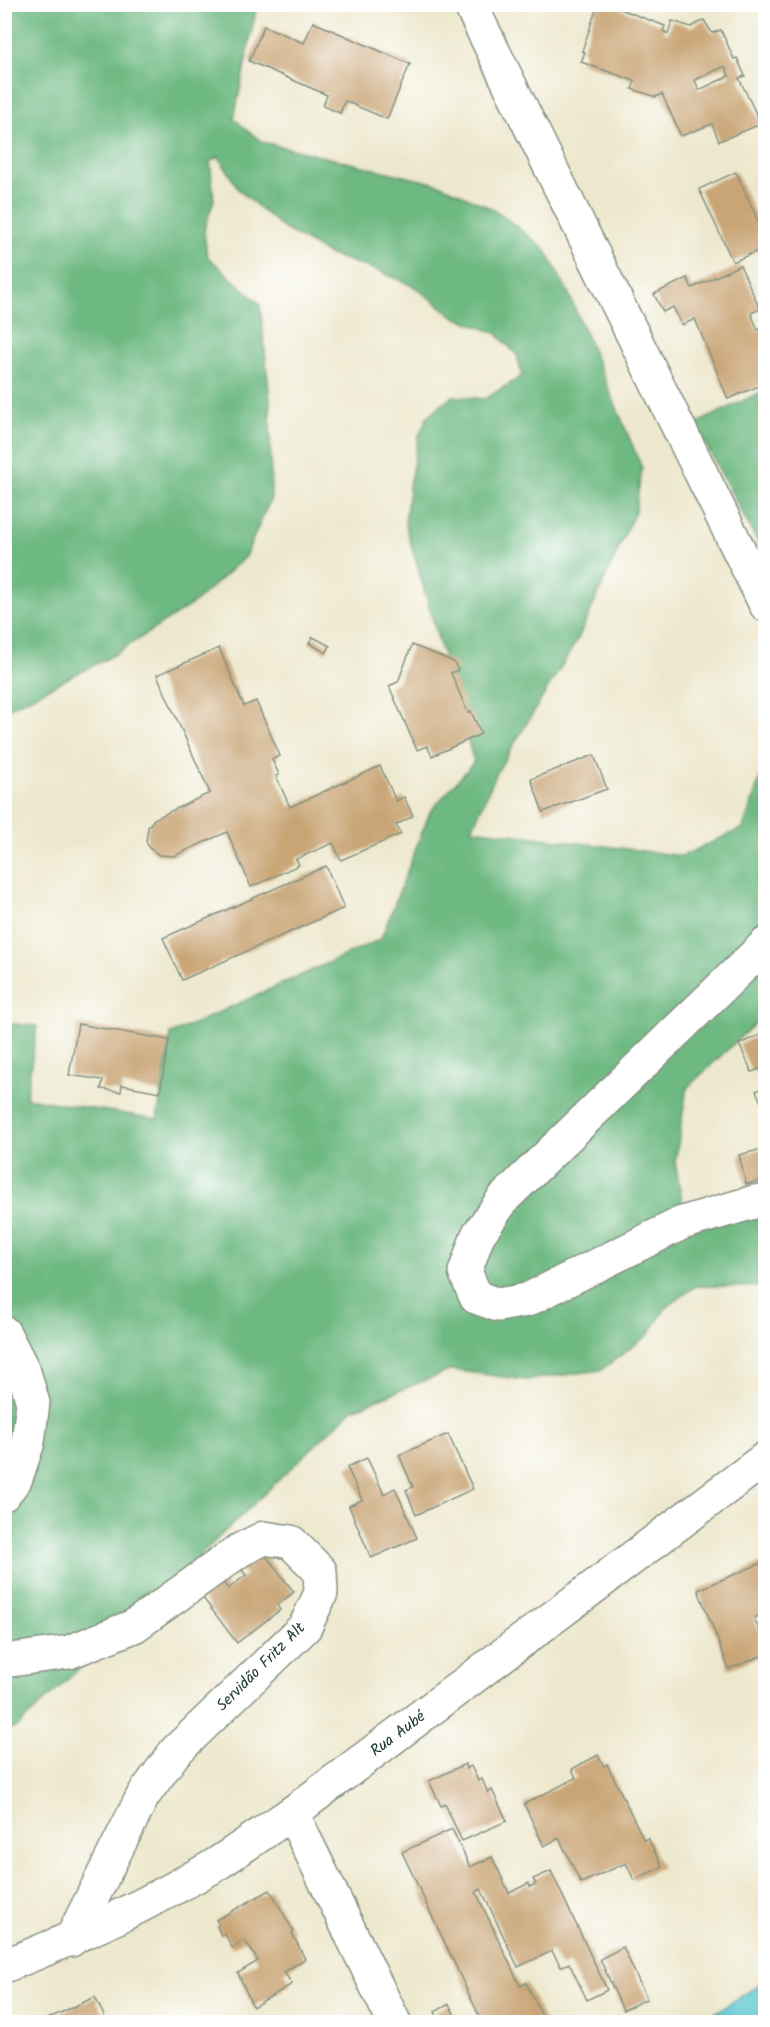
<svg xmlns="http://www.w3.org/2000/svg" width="770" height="2027" viewBox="0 0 770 2027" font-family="Kalam,sans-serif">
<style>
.forest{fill:#6eb982;stroke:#467b5b;stroke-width:1.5}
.water{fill:#5bc8cf;stroke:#3d8282;stroke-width:1.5}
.building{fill:#c9a576;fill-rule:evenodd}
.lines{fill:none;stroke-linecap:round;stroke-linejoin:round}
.minor-casing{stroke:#869280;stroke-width:36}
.secondary-casing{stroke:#869280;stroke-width:36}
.primary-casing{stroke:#869280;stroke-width:36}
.minor{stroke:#fff;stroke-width:33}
.secondary{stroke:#fff;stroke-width:33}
.primary{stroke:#fff;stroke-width:33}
.labels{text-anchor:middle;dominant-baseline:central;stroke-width:5;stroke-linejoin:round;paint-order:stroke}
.street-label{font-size:16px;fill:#1f3d34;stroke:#fff}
</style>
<rect width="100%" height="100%" fill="#fff"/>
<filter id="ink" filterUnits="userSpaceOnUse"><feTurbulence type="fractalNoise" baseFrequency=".0167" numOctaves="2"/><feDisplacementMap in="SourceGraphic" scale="12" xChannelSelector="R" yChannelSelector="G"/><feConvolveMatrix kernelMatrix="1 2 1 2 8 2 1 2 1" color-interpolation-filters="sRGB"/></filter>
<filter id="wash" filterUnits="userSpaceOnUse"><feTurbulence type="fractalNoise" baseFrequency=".008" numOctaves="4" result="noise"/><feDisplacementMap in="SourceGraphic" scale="24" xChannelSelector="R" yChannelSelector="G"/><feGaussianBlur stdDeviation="1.35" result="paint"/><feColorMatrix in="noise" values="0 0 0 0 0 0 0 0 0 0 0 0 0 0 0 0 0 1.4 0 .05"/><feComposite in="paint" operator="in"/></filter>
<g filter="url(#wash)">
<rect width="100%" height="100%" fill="#ede8cd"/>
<!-- forest -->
<g class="forest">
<path d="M5,5H257L234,119L262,142L442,185L498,212L545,249L568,292L642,468L635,512L578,639L497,772L472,829L682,856L743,828L765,764V1014L687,1088L675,1162L682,1201L712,1226L765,1207L766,1287L696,1286L666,1308L648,1335L601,1370L526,1380L451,1370L353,1409L198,1557L17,1727L5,1730V1023L37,1026L26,1098L157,1119L171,1034L381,939L430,812L474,762L405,524L410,480L419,435L428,416L453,396L485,399L522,376L517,355L496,333L455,317L415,287L379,271L328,254L283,228L238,189L219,157L210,161L214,200L204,230L207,256L260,304L270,400L271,498L245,557L194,603L112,656L5,710Z"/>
<path d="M765,390V556L695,424Z"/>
</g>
<!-- water -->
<path class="water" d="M765,1981V2022H701Z"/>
<g id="blocks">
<!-- building -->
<g class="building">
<path d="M598,4H607L665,26L663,31L668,34L672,21L691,27L704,20L712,33L721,30L734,59L737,58L745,76L739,78L761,124L719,141L712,124L681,136L662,94L656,97L632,89L635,81L581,62L585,52L582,51ZM725,66L729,76L699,90L695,80Z"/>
<path d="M313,22L410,64L387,119L345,101L340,113L323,106L327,95L249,61L264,26L304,43Z"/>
<path d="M736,172L766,239V247L733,262L699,189Z"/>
<path d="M740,265L760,309L751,313L758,330L766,327V383L728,399L695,319L682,325L673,307L663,312L654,294L687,278L692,288Z"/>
<path d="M313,637L330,646L326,653L309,643Z"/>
<path d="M412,645L454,662L458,670L451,673L468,713L471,711L481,734L432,756L427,746L417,750L389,686L398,682Z"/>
<path d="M219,648L244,706L256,701L280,756L272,759L279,775L276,776L290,807L380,766L396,801L404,797L413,816L396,825L401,834L341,860L333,843L296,859L299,865L251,887L227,832L174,856L159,855L149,848L146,841L148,827L154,819L210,793L157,675Z"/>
<path d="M594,755L607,789L543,812L531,779Z"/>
<path d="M326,866L344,908L182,980L163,938Z"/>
<path d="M78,1024L169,1040L160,1092L122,1085L121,1092L101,1089L103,1080L69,1075Z"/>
<path d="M762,1034L766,1042V1066L752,1072L739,1044Z"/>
<path d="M766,1087V1114L756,1091Z"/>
<path d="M766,1148V1180L746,1184L739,1155Z"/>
<path d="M448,1434L473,1489L416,1515L406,1490L413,1487L399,1455Z"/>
<path d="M367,1458L384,1494L395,1488L417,1538L371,1558L349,1506L362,1500L347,1467Z"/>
<path d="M263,1552L294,1592L277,1605L280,1610L237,1643L203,1598L223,1582L228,1589L246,1575L240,1568Z"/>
<path d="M766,1561V1613L754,1618L766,1645V1654L729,1669L698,1590Z"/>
<path d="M598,1755L604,1766L607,1764L644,1840L648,1838L662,1867L634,1880L626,1863L581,1883L559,1838L544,1846L524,1804L576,1778L572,1769Z"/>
<path d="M465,1764L466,1769L471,1766L478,1781L482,1779L488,1793L492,1790L507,1821L462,1841L445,1804L441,1806L429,1781Z"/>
<path d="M452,1829L470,1867L492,1857L509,1893L529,1883L530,1887L536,1884L533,1879L551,1871L607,1990L587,2000L569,1963L561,1967L552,1951L518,1967L481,1889L476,1892L520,1986L526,1983L545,2022H482L402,1852Z"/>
<path d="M270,1890L294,1932L292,1933L305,1959L284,1972L292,1984L253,2007L238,1973L258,1961L245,1940L232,1948L225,1934L221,1936L217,1926L219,1924L216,1920Z"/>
<path d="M623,1947L647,1999L623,2010L600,1959Z"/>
<path d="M95,1997L107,2022H40Z"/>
<path d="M449,2004L458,2022H440L435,2012Z"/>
</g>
</g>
</g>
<g filter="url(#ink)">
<use href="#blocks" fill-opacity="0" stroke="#869280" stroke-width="1.5"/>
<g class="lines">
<!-- minor casing -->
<g class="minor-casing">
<g id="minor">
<path d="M470,4L766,605"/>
<path d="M766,944L504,1198L478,1235L465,1272L476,1297L498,1305L527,1300L682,1223L754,1202L766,1201"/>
<path d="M4,1333L24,1372L33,1403L28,1442L16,1478L4,1494"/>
<path d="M4,1661L69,1652L134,1626L240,1550L264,1538L291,1542L320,1571L321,1593L305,1627L175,1752L143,1796L71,1940"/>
</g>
</g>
<!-- secondary casing -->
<g class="secondary-casing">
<path id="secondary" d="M292,1813L394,2022"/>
</g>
<!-- primary casing -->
<g class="primary-casing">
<path id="primary" d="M4,1966C76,1938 145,1906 212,1867C239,1850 265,1831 292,1813L766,1458"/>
</g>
<!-- minor -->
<use href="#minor" class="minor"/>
<!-- secondary -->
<use href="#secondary" class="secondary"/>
<!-- primary -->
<use href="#primary" class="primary"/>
</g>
</g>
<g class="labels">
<!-- street labels -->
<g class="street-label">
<text transform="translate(261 1667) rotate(-45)">Servidão Fritz Alt</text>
<text transform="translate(398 1734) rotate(-37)">Rua Aubé</text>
</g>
</g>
<!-- margin -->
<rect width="770" height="2027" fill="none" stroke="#fff" stroke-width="24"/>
</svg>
